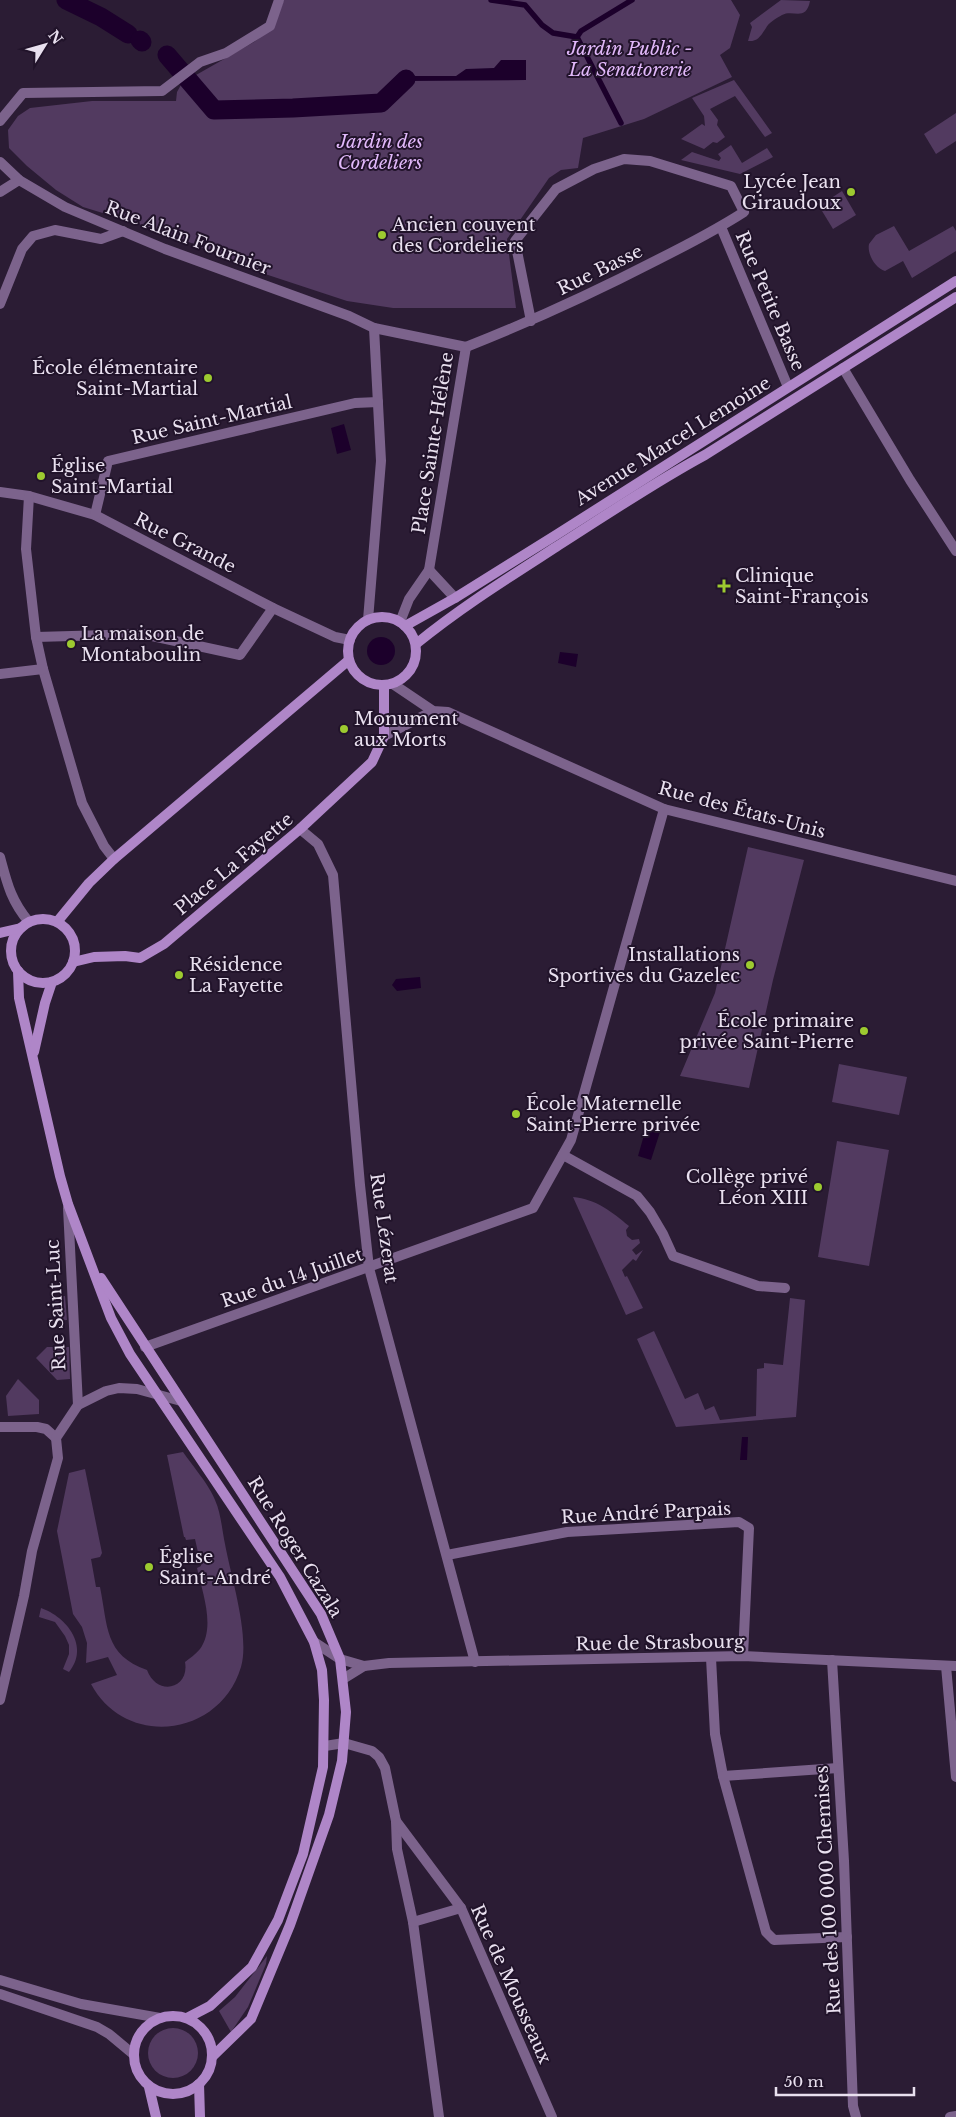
<svg xmlns="http://www.w3.org/2000/svg" width="956" height="2117" viewBox="0 0 956 2117" font-family="'Libre Baskerville',serif">
<style>
.green{fill:#523a60}
.water{fill:#1c002b}
.lines{fill:none;stroke-linecap:round;stroke-linejoin:round}
.stream{stroke:#1c002b;stroke-width:5.5}
.canal{stroke:#1c002b;stroke-width:19}
.street{stroke:#7c638c;stroke-width:10}
.secondary{stroke:#af86c8;stroke-width:10}
.poi-dot{fill:#9dca30;stroke:#21132a;stroke-width:2}
.labels{text-anchor:middle;dominant-baseline:central;stroke-width:4;stroke-linejoin:round;paint-order:stroke}
.park-label{font-size:18px;font-style:italic;fill:#e1b8fa;stroke:#21132a}
.poi-label{font-size:18px;fill:#e9e0ef;stroke:#21132a;text-anchor:start}
.street-label{font-size:18px;fill:#e9e0ef;stroke:#21132a}
</style>
<rect width="100%" height="100%" fill="#2b1c34"/>
<!-- green -->
<g class="green">
<path d="M284,0H731L740,15L730,48L720,55L732,77L644,119L583,138L578,168L561,170L549,178L507,239L516,308H393L347,301L265,274L165,232L83,207L56,190L27,166L9,148L8,130L18,116L30,108L92,101H176L177,92L182,83L254,42L273,28Z"/>
<path d="M781,0L810,1C806,22 793,9 782,15C777,18 768,23 766,28C761,35 758,42 748,41L752,27L750,23Z"/>
<path d="M734,80L772,133L765,137L735,96L710,109L718,120L717,125L725,137L717,143L713,142L704,149L681,139L702,124L705,126L704,116L692,98Z"/>
<path d="M956,113V141L936,154L924,134Z"/>
<path d="M731,145L742,163L767,148L773,157L740,174L681,160L692,152L719,161L721,158L718,154Z"/>
<path d="M842,191L856,215L833,229L819,206Z"/>
<path d="M894,226L909,251L953,226L956,231V251L912,278L903,261L885,271C875,268 867,254 869,244L876,235Z"/>
<path d="M748,847L804,860L773,980L749,1088L680,1076L715,993Z"/>
<path d="M839,1064L907,1077L899,1115L832,1102Z"/>
<path d="M837,1141L889,1150L869,1266L818,1257Z"/>
<path d="M573,1197C596,1199 612,1212 629,1226L626,1230L627,1236L632,1240L639,1239L640,1243L632,1250L636,1255L643,1250L636,1261L633,1259L622,1270L625,1277L627,1276L643,1308L626,1315Z"/>
<path d="M65,1296L67,1320L56,1321L54,1297Z"/>
<path d="M790,1298L805,1300L796,1417L676,1427L637,1339L654,1331L685,1399L698,1393L705,1410L714,1406L720,1420L756,1416L757,1369L764,1368V1363L783,1365Z"/>
<path d="M47,1347H69L70,1379L57,1380L36,1358Z"/>
<path d="M18,1379L39,1400V1414L8,1416L6,1396Z"/>
<path d="M183,1452C192,1465 210,1486 215,1500C221,1513 222,1530 225,1544C231,1577 250,1636 241,1667C220,1737 126,1749 91,1684L117,1675L108,1657L86,1663L87,1643L82,1627L73,1614L57,1531L69,1473L85,1469L102,1553L100,1557L91,1559L96,1587H100C108,1626 104,1655 147,1670C157,1697 190,1689 185,1662C190,1658 196,1654 200,1649C216,1627 202,1592 197,1568L201,1566L195,1539L186,1540L185,1537H184L167,1455Z"/>
<path d="M41,1608C67,1617 90,1647 69,1672L63,1669L69,1654V1645L65,1636L55,1622L39,1617Z"/>
<path d="M267,1956L266,1964L248,2007L231,2032L219,2011L235,1997Z"/>
<circle cx="173" cy="2053" r="25"/>
</g>
<!-- water -->
<g class="water">
<path d="M501,60H526V80L406,81V76H456L466,69L494,68Z"/>
<path d="M344,424L351,450L337,454L331,428Z"/>
<circle cx="381" cy="651" r="14"/>
<path d="M560,652L578,654L576,667L558,663Z"/>
<path d="M420,977L421,988L397,991L392,985L396,979Z"/>
<path d="M652,1126H655L656,1131L660,1132L651,1160L638,1156L646,1128L650,1129Z"/>
<path d="M742,1437H748L747,1460H740Z"/>
</g>
<g class="lines">
<!-- stream -->
<g class="stream">
<path d="M491,0L525,5L542,25L553,33L577,37L621,123"/>
<path d="M577,37L581,31L632,0"/>
</g>
<!-- canal -->
<g class="canal">
<path d="M66,0L101,17L128,34"/>
<path d="M140,40L142,42"/>
<path d="M167,55L214,110L293,108L381,103L406,79"/>
</g>
<!-- street -->
<g class="street">
<path d="M0,121L23,93L162,91L200,62L226,53L270,26L279,0"/>
<path d="M0,162L19,180L65,207L165,249L349,316L374,328L466,347"/>
<path d="M0,192L19,180"/>
<path d="M721,227L788,387"/>
<path d="M0,304L22,249L33,236L55,230L101,239L123,231"/>
<path d="M466,347C532,321 595,292 657,260C687,245 716,230 744,212L731,186L650,161L624,159L594,169L556,189L515,241L531,321"/>
<path d="M843,368L910,480L956,551"/>
<path d="M0,492L29,496L95,515L273,608L335,637L350,640"/>
<path d="M29,496L26,549L36,637L43,669L82,803L104,846L114,859"/>
<path d="M95,515L108,461L355,403L378,402"/>
<path d="M429,570L455,598"/>
<path d="M368,620L381,461L374,328"/>
<path d="M400,622L409,599L429,570L466,347"/>
<path d="M36,637L143,634L240,655L273,608"/>
<path d="M0,674L43,669"/>
<path d="M393,684L433,711L448,712L664,809L956,881"/>
<path d="M384,736L433,711"/>
<path d="M300,829L318,844L333,875L360,1185L369,1268L475,1662"/>
<path d="M0,857C7,883 11,901 29,922"/>
<path d="M563,1155L637,1196L650,1212L663,1234L673,1256L758,1286L785,1288"/>
<path d="M68,1208L78,1405"/>
<path d="M145,1347L533,1208L571,1140L664,809"/>
<path d="M0,1427H37L46,1429L56,1438"/>
<path d="M447,1555L567,1532L739,1522L749,1528L743,1656"/>
<path d="M314,1642L340,1659L364,1666"/>
<path d="M711,1658L715,1734L723,1776L766,1932L774,1940L847,1937"/>
<path d="M832,1660L844,1861L853,2106L856,2117"/>
<path d="M946,1666L956,1777"/>
<path d="M343,1679L364,1666L389,1663L743,1656L956,1666"/>
<path d="M0,1700L24,1596L32,1551L58,1458L56,1438L78,1405L106,1391L119,1388L137,1389L181,1401"/>
<path d="M325,1746L344,1743L372,1751L379,1757L385,1768L396,1821L397,1849L413,1922L439,2117"/>
<path d="M723,1776L838,1768"/>
<path d="M396,1821L461,1908L552,2117"/>
<path d="M413,1922L461,1908"/>
<path d="M0,1980L81,2004L160,2018"/>
<path d="M0,1994L97,2027L109,2034L133,2054"/>
<path d="M950,2117L956,2116"/>
</g>
<!-- secondary -->
<g class="secondary">
<circle cx="382" cy="651" r="34"/>
<path d="M405,626L455,598L556,535L956,281"/>
<path d="M416,644C460,608 508,578 556,547C605,516 653,483 705,455L956,297"/>
<circle cx="43" cy="951" r="32"/>
<path d="M57,922L89,883L114,859L349,660"/>
<path d="M0,933L21,928"/>
<path d="M73,962L94,957L125,956L140,958L164,944L300,829L372,762L384,736V685"/>
<path d="M18,971L19,998L60,1176L68,1204L111,1318L130,1354L280,1577L314,1642L322,1670L324,1700L323,1767L303,1854L278,1920L252,1967L210,2006L187,2018"/>
<path d="M34,1052L45,1003L52,982"/>
<path d="M101,1278L321,1614L340,1659L346,1712L342,1761L329,1815L290,1925L251,2019L212,2057"/>
<circle cx="173" cy="2055" r="39"/>
<path d="M199,2084L200,2117"/>
<path d="M149,2087L156,2117"/>
</g>
</g>
<!-- markers -->
<g class="poi-dot">
<circle cx="851" cy="192" r="5"/>
<circle cx="382" cy="235" r="5"/>
<circle cx="208" cy="378" r="5"/>
<circle cx="41" cy="476" r="5"/>
<path d="M721.5 578.5h5v5h5v5h-5v5h-5v-5h-5v-5h5z"/>
<circle cx="71" cy="644" r="5"/>
<circle cx="344" cy="729" r="5"/>
<circle cx="750" cy="965" r="5"/>
<circle cx="179" cy="975" r="5"/>
<circle cx="864" cy="1031" r="5"/>
<circle cx="516" cy="1114" r="5"/>
<circle cx="818" cy="1187" r="5"/>
<circle cx="149" cy="1567" r="5"/>
</g>
<g class="labels">
<!-- park labels -->
<g class="park-label">
<text x="630" y="49">Jardin Public -<tspan x="630" dy="21">La Senatorerie</tspan></text>
<text x="380" y="142">Jardin des<tspan x="380" dy="21">Cordeliers</tspan></text>
</g>
<!-- poi labels -->
<g class="poi-label">
<text x="841" y="182" text-anchor="end">Lycée Jean<tspan x="841" dy="21">Giraudoux</tspan></text>
<text x="392" y="225">Ancien couvent<tspan x="392" dy="21">des Cordeliers</tspan></text>
<text x="198" y="368" text-anchor="end">École élémentaire<tspan x="198" dy="21">Saint-Martial</tspan></text>
<text x="51" y="466">Église<tspan x="51" dy="21">Saint-Martial</tspan></text>
<text x="735" y="576">Clinique<tspan x="735" dy="21">Saint-François</tspan></text>
<text x="81" y="634">La maison de<tspan x="81" dy="21">Montaboulin</tspan></text>
<text x="354" y="719">Monument<tspan x="354" dy="21">aux Morts</tspan></text>
<text x="740" y="955" text-anchor="end">Installations<tspan x="740" dy="21">Sportives du Gazelec</tspan></text>
<text x="189" y="965">Résidence<tspan x="189" dy="21">La Fayette</tspan></text>
<text x="854" y="1021" text-anchor="end">École primaire<tspan x="854" dy="21">privée Saint-Pierre</tspan></text>
<text x="526" y="1104">École Maternelle<tspan x="526" dy="21">Saint-Pierre privée</tspan></text>
<text x="808" y="1177" text-anchor="end">Collège privé<tspan x="808" dy="21">Léon XIII</tspan></text>
<text x="159" y="1557">Église<tspan x="159" dy="21">Saint-André</tspan></text>
</g>
<!-- street labels -->
<g class="street-label">
<text transform="translate(188 238) rotate(21)">Rue Alain Fournier</text>
<text transform="translate(600 270) rotate(-26)">Rue Basse</text>
<text transform="translate(770 301) rotate(67)">Rue Petite Basse</text>
<text transform="translate(212 420) rotate(-13)">Rue Saint-Martial</text>
<text transform="translate(673 441) rotate(-32)">Avenue Marcel Lemoine</text>
<text transform="translate(433 443) rotate(-81)">Place Sainte-Hélène</text>
<text transform="translate(185 543) rotate(27)">Rue Grande</text>
<text transform="translate(742 810) rotate(15)">Rue des États-Unis</text>
<text transform="translate(234 864) rotate(-40)">Place La Fayette</text>
<text transform="translate(384 1228) rotate(82)">Rue Lézerat</text>
<text transform="translate(292 1278) rotate(-19)">Rue du 14 Juillet</text>
<text transform="translate(56 1305) rotate(-93)">Rue Saint-Luc</text>
<text transform="translate(646 1513) rotate(-3)">Rue André Parpais</text>
<text transform="translate(295 1547) rotate(58)">Rue Roger Cazala</text>
<text transform="translate(660 1643) rotate(-1)">Rue de Strasbourg</text>
<text transform="translate(828 1890) rotate(-93)">Rue des 100 000 Chemises</text>
<text transform="translate(511 1984) rotate(66)">Rue de Mousseaux</text>
</g>
</g>
<!-- north arrow -->
<g transform="translate(45 45) rotate(53)" stroke="#21132a" stroke-width="4" paint-order="stroke">
<path d="M0-4L9 19L0 12L-9 19Z" fill="#e9e0ef"/>
<text y="-8" font-size="14" font-weight="bold" text-anchor="middle" fill="#e9e0ef">N</text>
</g>
<!-- scale -->
<path d="M776 2087v8h138v-8" fill="none" stroke="#e9e0ef" stroke-width="2.5"/>
<text x="784" y="2087" font-size="15" fill="#e9e0ef" stroke="#21132a" stroke-width="4" paint-order="stroke">50 m</text>
</svg>
